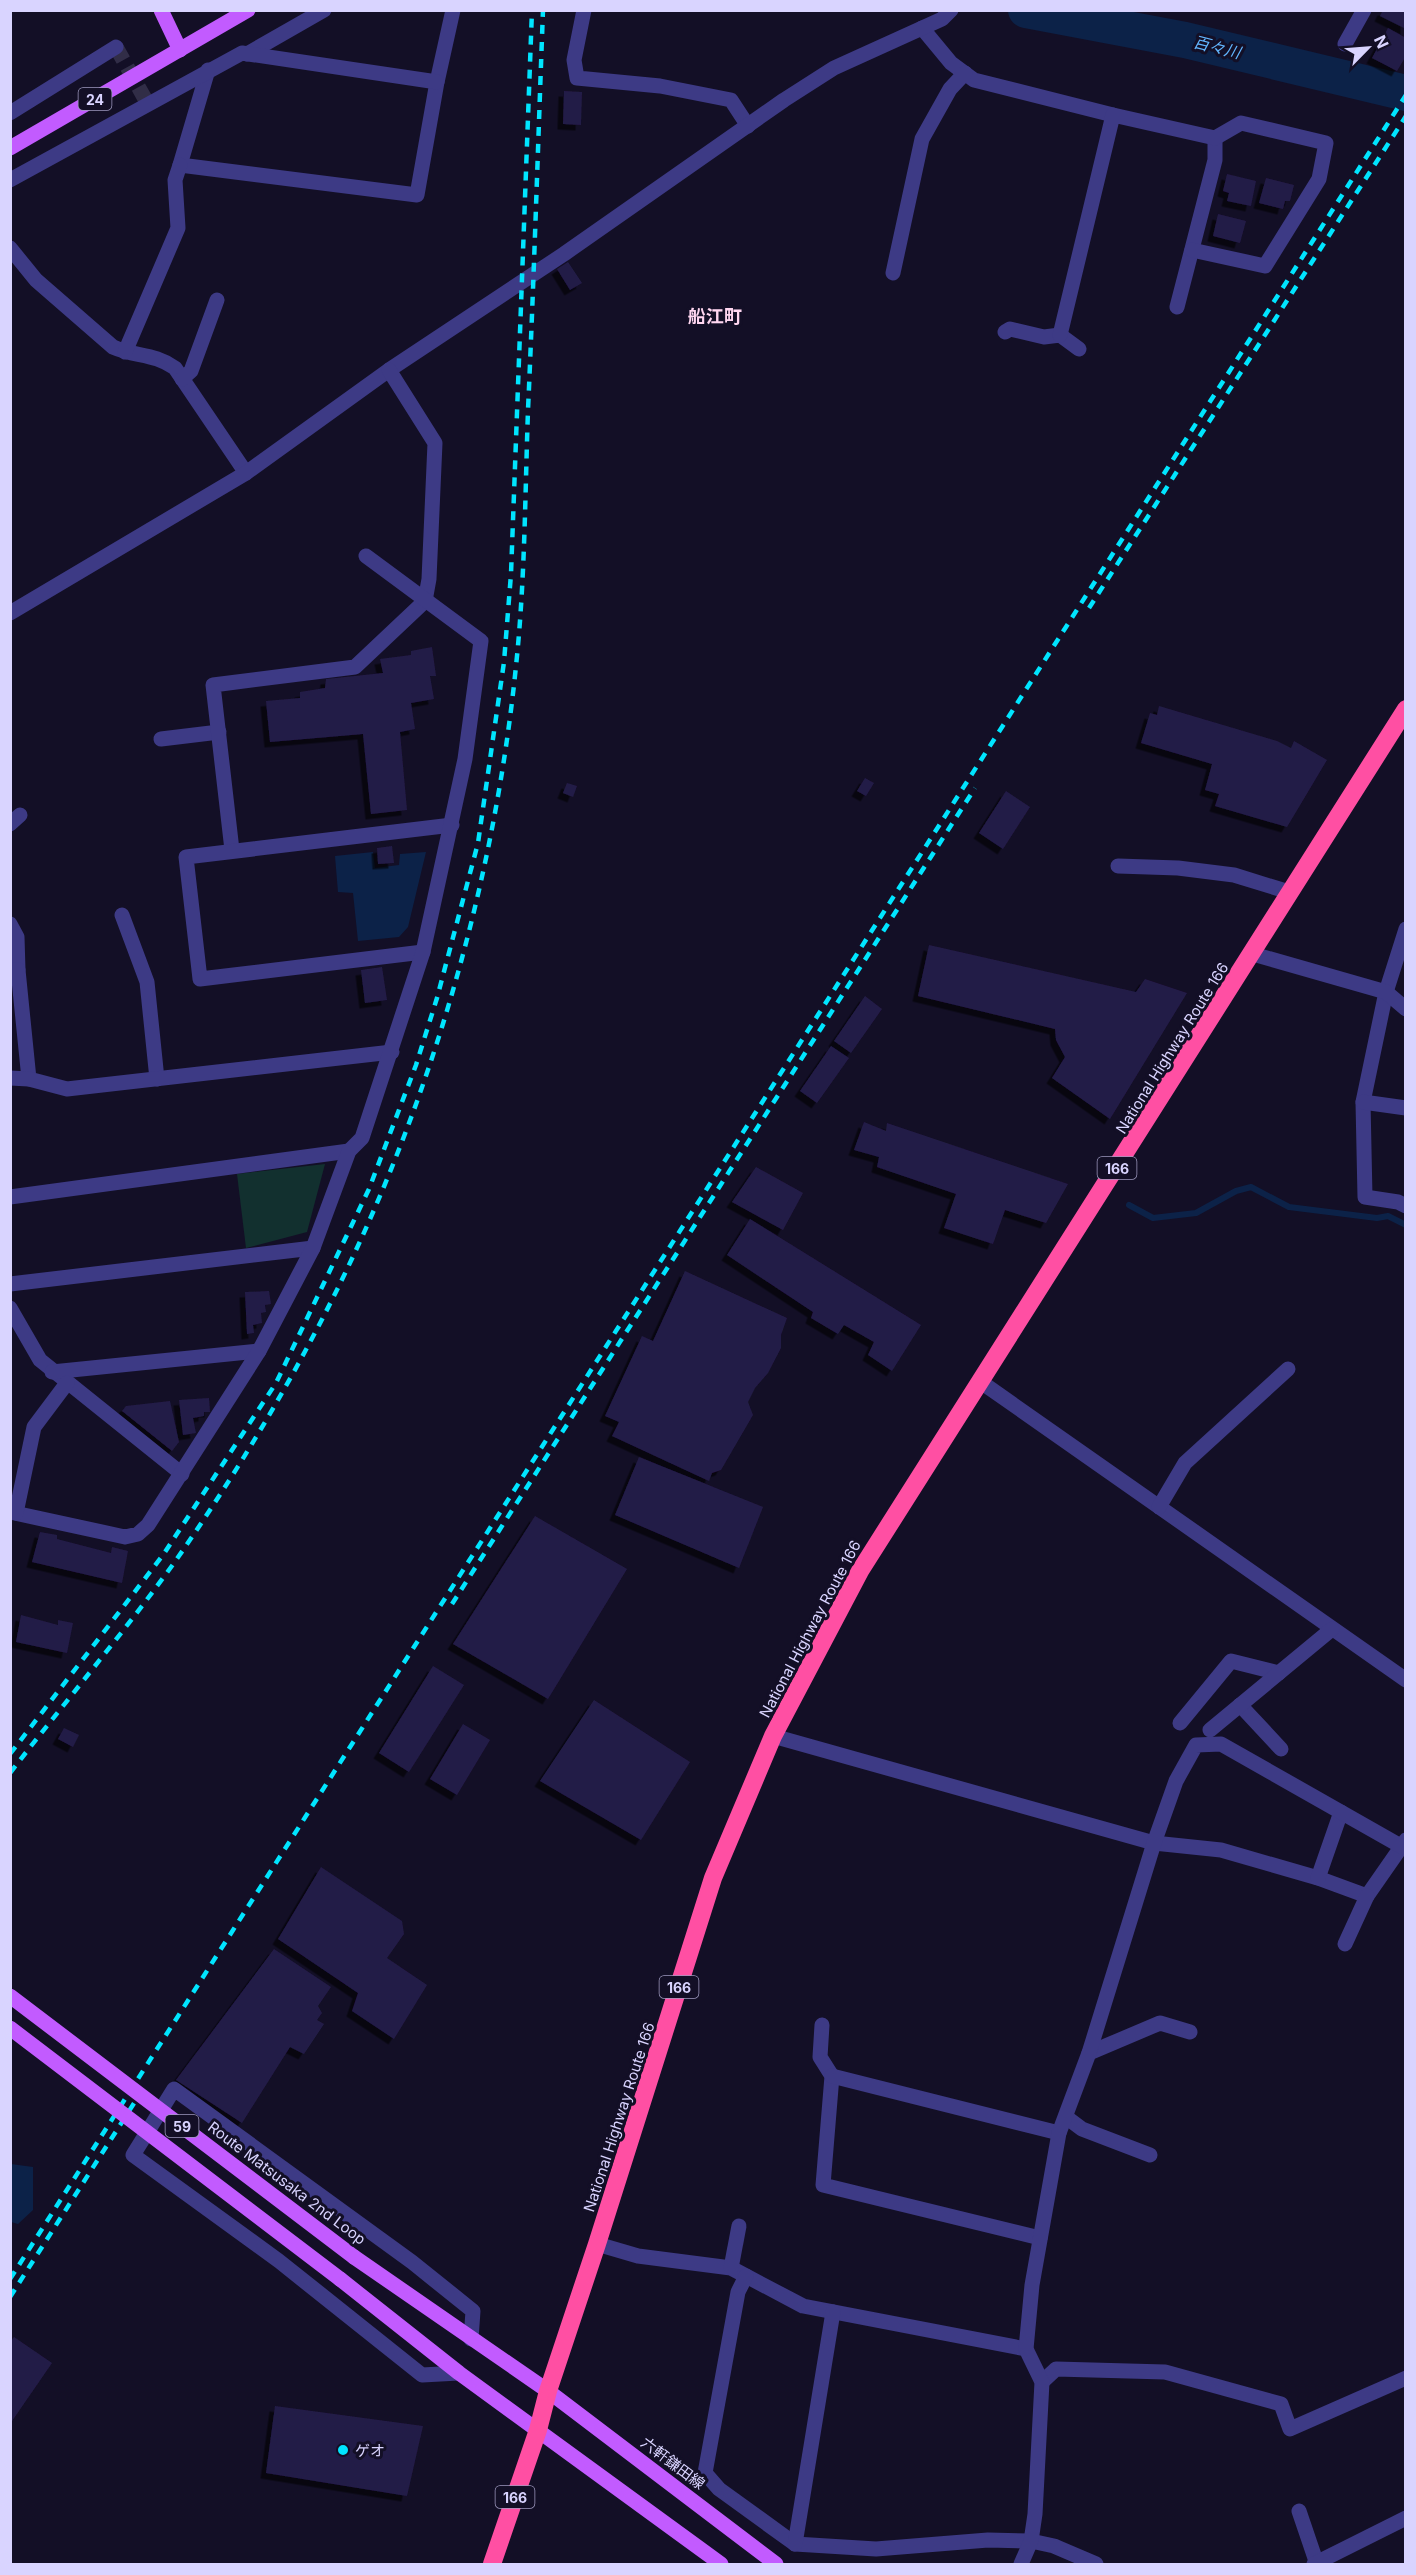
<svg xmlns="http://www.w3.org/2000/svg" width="1416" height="2575" viewBox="0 0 1416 2575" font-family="Inter,'Noto Sans JP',sans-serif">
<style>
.green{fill:#12302f}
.water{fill:#0c2248}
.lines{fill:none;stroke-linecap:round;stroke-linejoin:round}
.stream{stroke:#0c2248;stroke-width:6}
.river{stroke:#0c2248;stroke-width:36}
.building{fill:#241b47;filter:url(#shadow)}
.minor-tunnel{stroke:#312d47;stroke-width:15;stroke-dasharray:15 8;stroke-linecap:butt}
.minor{stroke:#3d3a85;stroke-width:15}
.major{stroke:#c25bff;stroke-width:15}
.highway{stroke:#ff4fa3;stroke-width:18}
.rail{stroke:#00e5ff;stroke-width:4.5;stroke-dasharray:9 8;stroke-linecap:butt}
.major-bridge{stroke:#c25bff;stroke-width:15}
.poi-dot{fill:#00e5ff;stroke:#130f26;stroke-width:2}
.labels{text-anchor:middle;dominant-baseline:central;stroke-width:6;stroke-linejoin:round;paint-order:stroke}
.shield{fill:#130f26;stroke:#9e99be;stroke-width:1.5}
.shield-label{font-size:14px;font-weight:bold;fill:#d9d4ff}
.street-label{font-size:15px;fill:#d9d4ff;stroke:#130f26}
.poi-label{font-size:15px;fill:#d9d4ff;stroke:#130f26;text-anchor:start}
.water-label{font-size:16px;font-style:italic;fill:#62b6ff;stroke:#130f26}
.quarter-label{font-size:18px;font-weight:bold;fill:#ffd6f0;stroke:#130f26}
</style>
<defs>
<filter id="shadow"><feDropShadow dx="-5.5" dy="5.5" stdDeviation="0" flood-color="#0009"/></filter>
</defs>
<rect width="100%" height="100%" fill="#130f26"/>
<!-- green -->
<path class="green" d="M325,1164L307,1232L246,1248L237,1174Z"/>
<!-- water -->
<g class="water">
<path d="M373,852L375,868L399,865L400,854L426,852L408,927L399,937L358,941L353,893L338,892L335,856Z"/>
<path d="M11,2164L33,2167V2210L18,2224L11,2222Z"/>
</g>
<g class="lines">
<!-- stream -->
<path class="stream" d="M1129,1205L1153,1218L1196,1213L1236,1191L1251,1187L1289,1207L1377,1218L1388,1216L1406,1225"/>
<!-- river -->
<path class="river" d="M1026,10L1185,40L1406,93"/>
</g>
<!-- building -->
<g class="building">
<path d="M1383,10H1406V29L1380,16Z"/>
<path d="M1388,28L1406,38V56L1397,71L1372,58Z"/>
<path d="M564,91L582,92L581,125L563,124Z"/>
<path d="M1227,174L1256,181L1251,206L1227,201L1229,193L1223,191Z"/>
<path d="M1266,178L1294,185L1290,201H1285L1283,209L1259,203Z"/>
<path d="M1218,214L1246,221L1240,243L1213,236Z"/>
<path d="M568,262L582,283L570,290L557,269Z"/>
<path d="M432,647L436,676H430L434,699L411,703L415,729L400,732L407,810L371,814L363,734L270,742L266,701L300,698V692L325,688L326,679L383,673L380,659L411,655V651Z"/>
<path d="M1159,706L1277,741L1291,748L1294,741L1327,760L1287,827L1215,806L1219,794L1205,790L1212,764L1141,743L1150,713L1157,715Z"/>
<path d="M865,778L874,783L866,796L857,791Z"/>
<path d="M567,783L577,786L573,797L563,793Z"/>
<path d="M1006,791L1030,807L1003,849L979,833Z"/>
<path d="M392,846L394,863L378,864L377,848Z"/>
<path d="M929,945L1136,992L1145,979L1187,993L1110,1119L1052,1078L1065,1057L1056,1040L1055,1029L918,996Z"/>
<path d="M382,967L387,1000L365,1003L361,970Z"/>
<path d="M865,996L882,1009L851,1053L834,1041Z"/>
<path d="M831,1046L849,1058L817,1103L800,1091Z"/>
<path d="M864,1122L886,1131L887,1123L1068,1184L1046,1223L1005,1210L993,1244L944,1228L956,1194L877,1167L879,1157L854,1150Z"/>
<path d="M756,1167L803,1193L783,1230L732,1202Z"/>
<path d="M750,1219L921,1325L892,1371L868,1355L874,1342L844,1325L838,1334L811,1318L813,1312L727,1255Z"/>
<path d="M685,1271L787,1318L781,1335V1348L768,1373L755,1388L748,1402L753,1415L721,1470L712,1473L709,1481L612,1436L619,1422L605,1416L642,1336L653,1341Z"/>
<path d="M269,1291L271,1304L265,1305L266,1312L261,1313L262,1323L253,1325L254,1333L247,1334L245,1292Z"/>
<path d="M209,1398L210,1412H204V1416L193,1418L196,1433L183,1435L179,1400Z"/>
<path d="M170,1401L179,1442L172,1451L122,1411L126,1406Z"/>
<path d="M639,1457L763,1507L739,1568L615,1515Z"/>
<path d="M535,1516L627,1569L548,1699L453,1644Z"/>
<path d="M40,1532L57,1535V1539L111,1553L112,1547L128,1551L122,1583L32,1562Z"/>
<path d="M21,1615L58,1625V1620L73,1623L67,1653L16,1642Z"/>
<path d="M433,1666L464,1685L409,1772L379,1753Z"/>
<path d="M594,1700L690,1762L641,1840L540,1781Z"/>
<path d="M463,1724L490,1740L457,1795L430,1779Z"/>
<path d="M64,1728L79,1735L73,1747L58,1739Z"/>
<path d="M321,1867L402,1921L404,1934L387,1958L427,1985L394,2039L352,2011L358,1993L278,1939Z"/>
<path d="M274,1949L331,1987L318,2006L322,2013L317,2020L324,2024L304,2054L290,2047L242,2123L176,2080Z"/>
<path d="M14,2337L52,2363L10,2424V2342Z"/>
<path d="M275,2406L423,2426L407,2496L266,2473Z"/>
</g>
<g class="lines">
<!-- minor-tunnel -->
<path class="minor-tunnel" d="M116,47L149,106"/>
<!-- minor -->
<g class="minor">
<path d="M584,10L574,60L577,78L660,86L731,100L748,126"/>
<path d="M922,28L951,63L974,80L1113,115"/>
<path d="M1345,44L1364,10"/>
<path d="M247,54L324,10"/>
<path d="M208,70L180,165L417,195L437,82L453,10"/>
<path d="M10,113L116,47"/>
<path d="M10,180L242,53L437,82"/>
<path d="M10,248L36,280L113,347C136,357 154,353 175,368L246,473"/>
<path d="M893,273L922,139L950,89L965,73"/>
<path d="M1177,307L1215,160V138"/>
<path d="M1005,332L1010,329L1044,337L1060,335L1079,349"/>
<path d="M1060,335L1113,115L1215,138L1241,123L1326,143L1319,179L1265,266L1192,250"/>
<path d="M125,352L178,228L175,180L180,165"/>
<path d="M182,379L191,371L217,300"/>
<path d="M10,613L246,473L389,370L564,254L784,100L834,68L942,19L951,10"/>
<path d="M161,739L219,732"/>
<path d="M10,824L20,815"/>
<path d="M232,850L213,685L355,667L425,601L429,579L435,443L389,370"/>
<path d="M1118,866L1178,868L1234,875L1289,892"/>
<path d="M122,915L147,982L157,1079"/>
<path d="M10,924L17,937L18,970"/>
<path d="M1406,929L1386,992L1363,1102L1365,1197L1398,1202L1406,1206"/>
<path d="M423,952L200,979L186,857L452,825"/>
<path d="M1253,954L1386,992L1406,1009"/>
<path d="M10,970H18L29,1079"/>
<path d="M10,1078L29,1079L67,1089L392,1052"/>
<path d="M1363,1102L1406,1108"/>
<path d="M10,1197L349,1151"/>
<path d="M10,1284L313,1248"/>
<path d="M10,1308L40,1360L182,1474"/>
<path d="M52,1372L259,1351"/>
<path d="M981,1382L1406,1680"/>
<path d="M1159,1507L1185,1463L1288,1369"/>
<path d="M10,1512L125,1537L138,1534L148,1525L259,1351L313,1248L349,1151L362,1138L423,952L465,759L481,641L366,556"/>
<path d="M16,1513L34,1427L67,1383"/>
<path d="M1240,1705L1281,1749"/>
<path d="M1180,1723L1231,1661L1279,1673"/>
<path d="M1210,1730L1332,1629"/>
<path d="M773,1736L1154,1843L1221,1850L1318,1878L1367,1896L1406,1840"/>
<path d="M1318,1878L1341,1812"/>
<path d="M1345,1944L1367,1896"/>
<path d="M822,2025L820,2057L832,2076L823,2185L1040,2238"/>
<path d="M1089,2053L1160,2023L1190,2032"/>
<path d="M832,2076L1059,2133"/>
<path d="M1066,2117L1082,2129L1150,2155"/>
<path d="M597,2244L638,2256L731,2268L803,2306L1026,2349"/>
<path d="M731,2268L739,2226"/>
<path d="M746,2276L738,2292L705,2473L719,2489L795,2544L876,2549L988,2540L1031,2541L1054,2546L1096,2564"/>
<path d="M459,2373L422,2375L279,2261L133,2155L174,2089L412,2262L473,2311L471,2339"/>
<path d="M1042,2382L1056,2369L1165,2372L1281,2404L1290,2429L1406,2378"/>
<path d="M1299,2511L1317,2564"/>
<path d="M795,2544L833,2312"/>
<path d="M1021,2564L1031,2541L1035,2514L1042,2382L1026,2349L1032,2285L1059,2133L1089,2053L1154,1843L1176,1781L1196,1745L1221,1744L1406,1849"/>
<path d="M1314,2564L1406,2518"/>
</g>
<!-- major -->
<g class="major">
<path d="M161,10L180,50"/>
<path d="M10,148L248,10"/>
<path d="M354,2257L548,2391L776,2564"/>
<path d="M340,2279L459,2373L721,2564"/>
</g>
<!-- highway -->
<path class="highway" d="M492,2564L538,2430L548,2391L597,2244L713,1878L773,1736L860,1571L1406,709"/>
<!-- rail -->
<g class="rail">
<path d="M1089,608L1406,116"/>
<path d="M452,1604L975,788"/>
<path d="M10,1754L163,1555L276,1383L369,1189L416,1065L437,998L478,843L504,662L511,574L532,10"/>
<path d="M10,1773C64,1703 122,1635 174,1563C223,1493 269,1419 309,1344C421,1136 492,902 516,666C525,581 525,495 528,410C534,277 538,144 543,10"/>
<path d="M10,2279L1406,95"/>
<path d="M10,2297L138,2097"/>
</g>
<!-- major-bridge -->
<g class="major-bridge">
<path d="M10,1996L354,2257"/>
<path d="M10,2028L340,2279"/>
</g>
</g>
<!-- markers -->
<circle class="poi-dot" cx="343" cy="2450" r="6"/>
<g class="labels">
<!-- shield labels -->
<g class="shield">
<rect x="78.5" y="88" width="33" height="22" rx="4.5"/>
<rect x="1097.5" y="1157" width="39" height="22" rx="4.5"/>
<rect x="659.5" y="1976" width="39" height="22" rx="4.5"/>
<rect x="165.5" y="2115" width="33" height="22" rx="4.5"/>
<rect x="495.5" y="2486" width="39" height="22" rx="4.5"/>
</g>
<g class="shield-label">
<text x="95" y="99">24</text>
<text x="1117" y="1168">166</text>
<text x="679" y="1987">166</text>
<text x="182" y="2126">59</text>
<text x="515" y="2497">166</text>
</g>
<!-- street labels -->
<g class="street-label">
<text transform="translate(1172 1048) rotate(-58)">National Highway Route 166</text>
<text transform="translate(810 1629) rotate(-62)">National Highway Route 166</text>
<text transform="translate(619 2117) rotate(-72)">National Highway Route 166</text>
<text transform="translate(287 2183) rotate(37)">Route Matsusaka 2nd Loop</text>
<text transform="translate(673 2463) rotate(37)">六軒鎌田線</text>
</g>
<!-- poi labels -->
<g class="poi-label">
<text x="355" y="2450">ゲオ</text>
</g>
<!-- water labels -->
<g class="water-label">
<text transform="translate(1217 47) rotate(14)">百々川</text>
</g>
<!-- quarter labels -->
<g class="quarter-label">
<text x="715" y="316">船江町</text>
</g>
</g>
<!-- border -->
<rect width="1416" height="2575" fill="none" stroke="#d9d4ff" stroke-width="24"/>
<!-- north arrow -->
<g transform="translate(1368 48) rotate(65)" stroke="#130f26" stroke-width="4.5" paint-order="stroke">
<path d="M0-4.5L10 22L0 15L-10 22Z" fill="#d9d4ff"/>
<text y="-9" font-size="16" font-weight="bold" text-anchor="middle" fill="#d9d4ff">N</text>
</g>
</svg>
